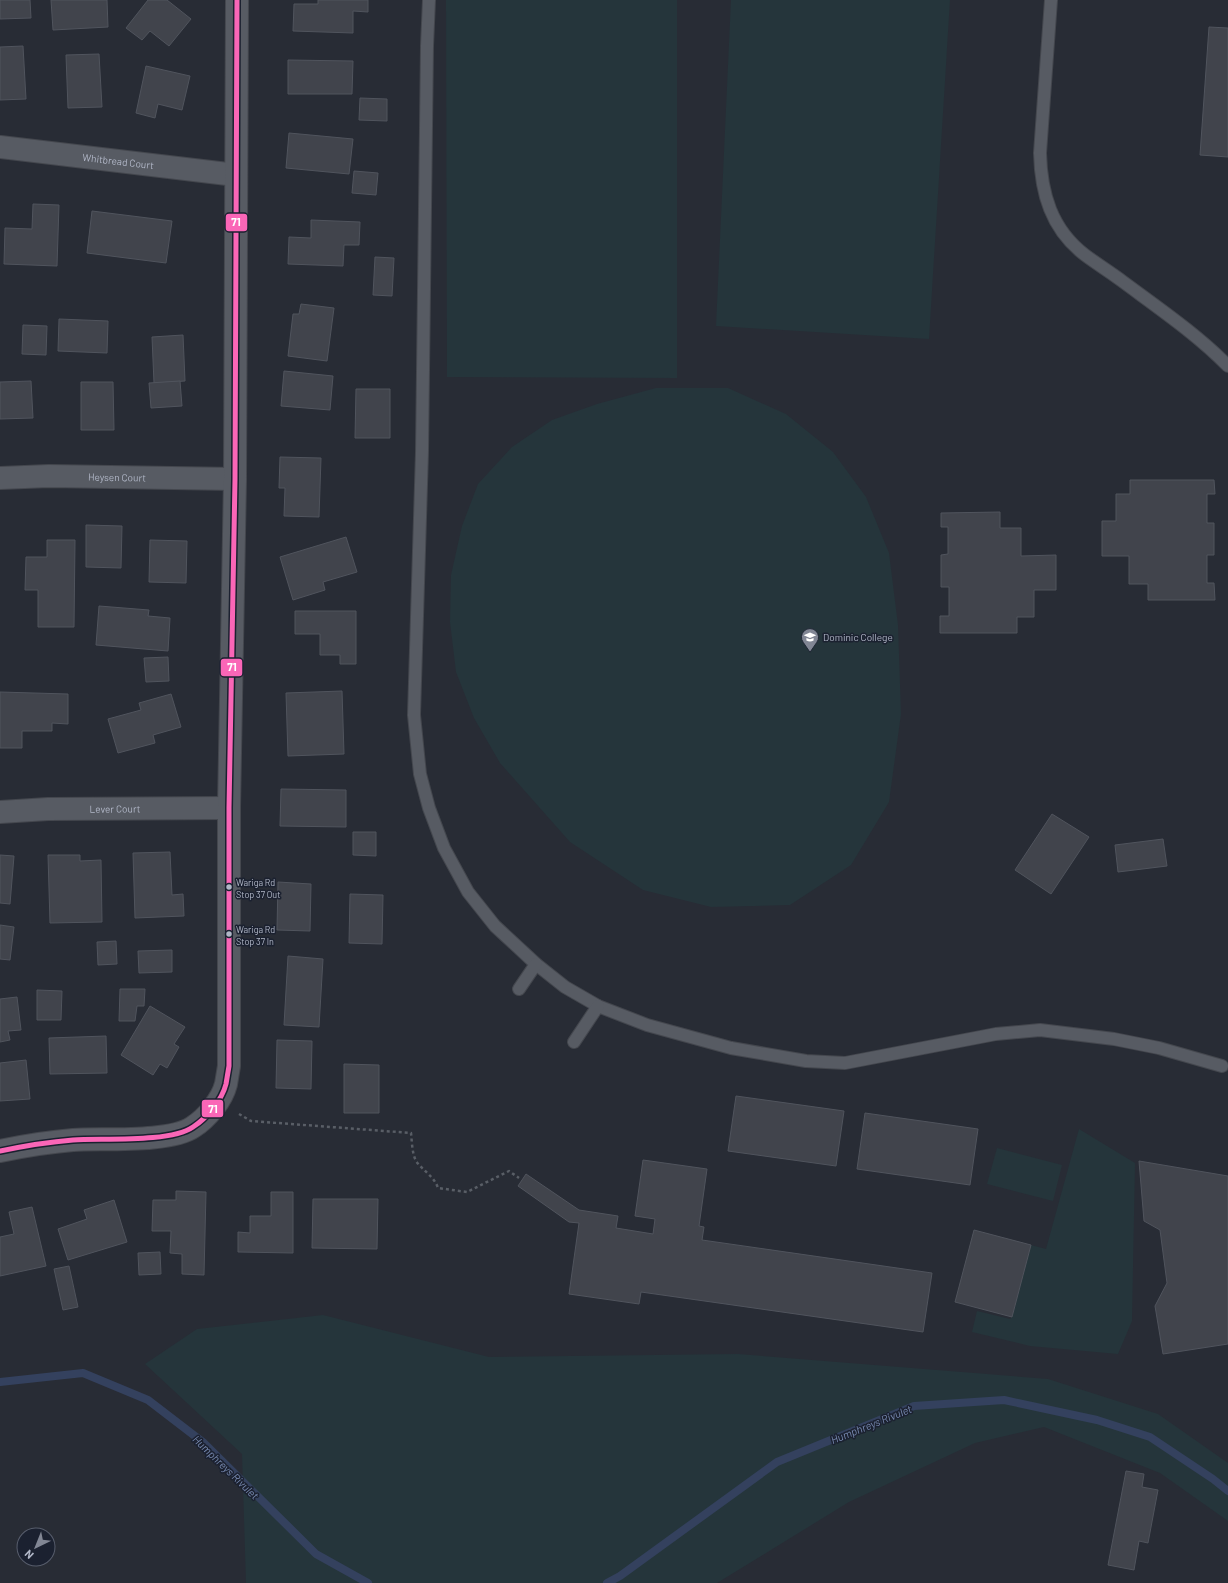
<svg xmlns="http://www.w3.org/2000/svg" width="1228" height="1583" viewBox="0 0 1228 1583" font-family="Barlow,sans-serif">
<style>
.green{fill:#25353b}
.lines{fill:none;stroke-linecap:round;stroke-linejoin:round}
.stream{stroke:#34415e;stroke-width:8}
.building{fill:#41444c;stroke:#50545d}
.lane-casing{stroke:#44474e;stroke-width:14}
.street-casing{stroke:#44474e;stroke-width:24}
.path{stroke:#595e66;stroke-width:2.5;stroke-dasharray:3 3;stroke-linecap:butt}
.lane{stroke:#575b63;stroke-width:12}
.street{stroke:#575b63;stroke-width:22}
.bus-1-casing{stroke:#1b2130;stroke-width:8}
.bus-1{stroke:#fa66b7;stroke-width:5}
.bus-dot{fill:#b1b7c7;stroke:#1b2130;stroke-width:1.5}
.labels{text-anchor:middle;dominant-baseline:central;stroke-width:3;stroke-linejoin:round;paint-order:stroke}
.bus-label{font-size:9px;fill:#b1b7c7;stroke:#1b2130;text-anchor:start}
.street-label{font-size:10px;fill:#b1b7c7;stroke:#1b2130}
.poi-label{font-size:10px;fill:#b1b7c7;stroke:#1b2130;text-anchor:start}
.water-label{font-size:11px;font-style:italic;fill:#788ab0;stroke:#1b2130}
.line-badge{stroke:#1b2130;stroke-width:1.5}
.badge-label{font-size:11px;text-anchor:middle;font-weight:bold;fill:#fff}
</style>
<rect width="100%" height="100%" fill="#282c35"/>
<!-- green -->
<g class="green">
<path d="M446,0H677V378L447,377Z"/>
<path d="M731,0H950L929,339L716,326Z"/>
<path d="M656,388H728L786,414L833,452L866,497L889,553L898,625L901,714L889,802L851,865L790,905L711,907L643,890L570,842L500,763L474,718L456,672L450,622L451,575L462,526L478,484L512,447L552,420L597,404Z"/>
<path d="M1079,1129L1135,1163L1132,1321L1118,1354L1030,1346L972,1332L977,1311L1010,1319L1012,1317L1031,1245L1046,1249Z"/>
<path d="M997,1148L1062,1165L1053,1201L987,1184Z"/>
<path d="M323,1315L489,1357L738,1354L1048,1379L1158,1414L1228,1463V1521L1160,1473L1044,1427L975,1443L849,1502L717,1583H246L242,1454L145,1364L197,1329Z"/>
</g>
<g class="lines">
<!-- stream -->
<g class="stream">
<path d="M0,1382L83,1373L148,1400L204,1443L316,1554L368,1583"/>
<path d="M607,1583L620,1576L777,1462L914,1406L1004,1400L1097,1420L1150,1437L1213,1479L1228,1491"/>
</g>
</g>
<!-- building -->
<g class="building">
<path d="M0,0H30L31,18L0,19Z"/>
<path d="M51,0H107L108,27L53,30Z"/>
<path d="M148,0H167L191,19L169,46L150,31L142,40L126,28Z"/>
<path d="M318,0H368V12L353,11V33L293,31L294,4H318Z"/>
<path d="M1209,27L1228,28V157L1200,155Z"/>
<path d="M23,46L26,99L0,100V47Z"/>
<path d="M99,54L102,107L68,108L66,55Z"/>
<path d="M288,60L353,61L352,94H288Z"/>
<path d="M146,66L190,76L182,110L158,104L155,118L136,113Z"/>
<path d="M360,98L387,99V121L359,120Z"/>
<path d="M289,133L353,139L349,174L286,168Z"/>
<path d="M354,171L378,173L376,195L352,193Z"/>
<path d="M33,204L59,205L57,266L4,264L5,228L32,229Z"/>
<path d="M92,211L172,221L166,263L87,253Z"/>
<path d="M311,220L360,222L359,245H344L343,266L288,264L289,237L311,238Z"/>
<path d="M375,257L394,258L392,296L373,295Z"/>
<path d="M301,304L334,308L327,361L288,356L293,314H299Z"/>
<path d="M59,319L108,321L107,353L58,351Z"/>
<path d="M23,325L47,326L46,355L22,354Z"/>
<path d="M183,335L185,381L154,383L152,337Z"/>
<path d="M284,371L333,376L330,410L281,406Z"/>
<path d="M31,381L33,418L0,419V382Z"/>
<path d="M180,381L182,406L151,408L149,383Z"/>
<path d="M81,382H113L114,430H81Z"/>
<path d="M356,389H390V438H355Z"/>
<path d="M280,457L321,458L319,517L284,516L285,488H279Z"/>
<path d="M1130,480H1214L1215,494H1207V523H1214V555H1207V583H1214L1215,600H1148V584H1129V556H1102V521H1116V494H1130Z"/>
<path d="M1000,512V528H1021V556L1056,555V590H1034V617H1017V633H940V616H949V587H941V555L948,554V527H941V513Z"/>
<path d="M86,525L122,526L121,568L86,567Z"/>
<path d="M346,537L357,572L323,582L325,590L293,600L280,557Z"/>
<path d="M47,540H75L74,627H38V590H25L26,557H47Z"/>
<path d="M150,540L187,541L186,583L149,582Z"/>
<path d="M99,606L149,610L148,616L170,618L168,651L96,645Z"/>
<path d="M295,611H356V664H340V655H320V634H295Z"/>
<path d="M168,657L169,681L146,682L144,658Z"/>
<path d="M342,691L344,754L288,756L286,693Z"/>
<path d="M0,692L68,694V724L52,723V731H22V748H0Z"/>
<path d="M171,694L181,727L153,735L155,743L118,753L108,719L141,710L139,703Z"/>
<path d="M281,789L346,790V827L280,826Z"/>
<path d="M1052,814L1089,837L1051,894L1015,870Z"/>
<path d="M353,832H376V856L353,855Z"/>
<path d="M1163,839L1167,866L1118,872L1115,845Z"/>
<path d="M170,852L172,895L183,894L184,916L135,918L133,853Z"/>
<path d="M0,855L14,856L10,904L0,903Z"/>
<path d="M48,855H80V861L101,860L102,922L50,923Z"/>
<path d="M278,882L311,884L310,931L277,930Z"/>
<path d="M350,894L383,895L382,944L349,943Z"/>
<path d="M0,925L14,927L10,960L0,959Z"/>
<path d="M116,941L117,964L98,965L97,942Z"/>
<path d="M172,950V972L139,973L138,951Z"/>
<path d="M288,956L323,959L319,1027L284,1025Z"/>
<path d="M120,989H145L144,1006H137L135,1021H119Z"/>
<path d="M37,990L62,991L61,1020H37Z"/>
<path d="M17,997L21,1030L8,1031L10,1040L0,1042V999Z"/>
<path d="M150,1006L185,1027L174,1044L179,1047L167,1068L160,1064L153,1075L121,1055Z"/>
<path d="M106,1036L107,1073L50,1074L49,1038Z"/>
<path d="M277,1040L312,1041L311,1089L276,1088Z"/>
<path d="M26,1060L30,1099L0,1101V1063Z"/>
<path d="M344,1064L379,1065V1113H344Z"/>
<path d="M736,1096L844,1111L836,1166L728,1151Z"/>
<path d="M865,1113L978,1129L970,1185L857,1169Z"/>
<path d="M643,1160L707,1169L699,1226L704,1227L702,1240L932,1273L923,1332L641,1292L639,1304L569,1294L579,1223L569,1222L518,1186L526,1174L579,1210L618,1216L616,1228L653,1234L655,1219L635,1216Z"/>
<path d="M1139,1161L1228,1176V1344L1163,1354L1155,1306L1167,1283L1160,1230L1144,1221Z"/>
<path d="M176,1191L206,1192L204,1275L182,1274V1254L170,1253L171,1231H152L153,1200H176Z"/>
<path d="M271,1192H293V1253L238,1252V1232L250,1233V1216H271Z"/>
<path d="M313,1199H378L377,1249L312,1248Z"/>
<path d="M114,1200L127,1242L68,1260L58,1229L87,1219L84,1210Z"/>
<path d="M32,1207L46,1266L0,1276V1237L14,1234L9,1212Z"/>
<path d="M974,1230L1031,1245L1012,1317L955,1302Z"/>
<path d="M160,1252L161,1274L139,1275L138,1253Z"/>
<path d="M69,1266L78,1307L63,1310L54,1269Z"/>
<path d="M1126,1471L1144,1474L1142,1487L1158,1490L1148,1543L1139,1541L1134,1570L1108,1565Z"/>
</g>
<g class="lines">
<!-- lane casing -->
<g class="lane-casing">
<g id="lane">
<path d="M429,0L427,46L422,452L414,715L420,774L429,808L444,848L468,892L495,926L536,964L565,987L598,1006L647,1025L731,1048L806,1061L845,1063L996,1034L1040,1030L1114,1039L1159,1048L1222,1066"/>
<path d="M1051,0L1040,153C1041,193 1051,229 1085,255C1097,264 1110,272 1122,281C1157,307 1198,335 1228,366"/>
<path d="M519,989L536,964"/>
<path d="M574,1042L598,1006"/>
</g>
</g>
<!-- street casing -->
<g class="street-casing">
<g id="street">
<path id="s1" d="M0,147L236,175"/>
<path id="s2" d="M0,478L49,476L235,479"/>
<path id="s3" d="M0,812L48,809L229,808"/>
<path d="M0,1151C24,1146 48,1142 73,1140C102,1138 170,1143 193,1127C207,1118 222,1100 226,1084C227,1078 228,1072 229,1066V808L235,479L237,0"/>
</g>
</g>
<!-- path -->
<path class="path" d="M239,1114L251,1121L411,1133C412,1142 412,1153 416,1161C423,1171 434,1176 438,1188L467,1192L509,1171L519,1178"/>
<!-- lane -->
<use href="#lane" class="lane"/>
<!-- street -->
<use href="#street" class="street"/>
<!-- bus-1 casing -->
<g class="bus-1-casing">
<path id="bus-1" d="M0,1151C24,1146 48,1142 73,1140C102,1138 170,1143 193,1127C207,1118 222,1100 226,1084C227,1078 228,1072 229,1066V808L235,479L237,0"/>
</g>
<!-- bus-1 -->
<use href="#bus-1" class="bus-1"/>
</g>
<!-- icons -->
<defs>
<g id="school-pin" transform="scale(0.9)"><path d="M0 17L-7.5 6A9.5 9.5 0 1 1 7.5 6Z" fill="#818694" stroke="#1b2130"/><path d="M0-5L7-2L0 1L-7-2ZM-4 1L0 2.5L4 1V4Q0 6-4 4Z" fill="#fff"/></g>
</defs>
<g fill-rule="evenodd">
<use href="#school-pin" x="810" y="637"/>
</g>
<!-- markers -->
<g class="bus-dot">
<circle cx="229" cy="887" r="3.5"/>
<circle cx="229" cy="934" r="3.5"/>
</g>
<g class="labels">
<!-- bus labels -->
<g class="bus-label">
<text x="236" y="882">Wariga Rd<tspan x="236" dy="12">Stop 37 Out</tspan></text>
<text x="236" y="929">Wariga Rd<tspan x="236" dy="12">Stop 37 In</tspan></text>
</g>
<!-- street labels -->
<g class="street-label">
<text stroke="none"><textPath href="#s1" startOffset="119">Whitbread Court</textPath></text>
<text stroke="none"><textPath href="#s2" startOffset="117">Heysen Court</textPath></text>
<text stroke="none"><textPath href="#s3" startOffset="115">Lever Court</textPath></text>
</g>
<!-- poi labels -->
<g class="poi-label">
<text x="823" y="637">Dominic College</text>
</g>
<!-- water labels -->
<g class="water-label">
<text transform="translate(871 1424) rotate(-22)">Humphreys Rivulet</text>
<text transform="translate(226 1467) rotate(44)">Humphreys Rivulet</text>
</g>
</g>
<g class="line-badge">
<rect x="225" y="213" width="23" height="19" rx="4" fill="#fa66b7"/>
<rect x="220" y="658" width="23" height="19" rx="4" fill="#fa66b7"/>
<rect x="201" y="1099" width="23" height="19" rx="4" fill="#fa66b7"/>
</g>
<g class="badge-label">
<text x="236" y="226">71</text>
<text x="232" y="671">71</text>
<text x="213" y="1113">71</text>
</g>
<!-- north arrow -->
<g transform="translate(36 1547) rotate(223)"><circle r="19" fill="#1b2130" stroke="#575d6c"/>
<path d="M0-3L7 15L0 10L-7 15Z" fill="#818694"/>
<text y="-6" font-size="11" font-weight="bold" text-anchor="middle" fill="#b1b7c7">N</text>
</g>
</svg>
